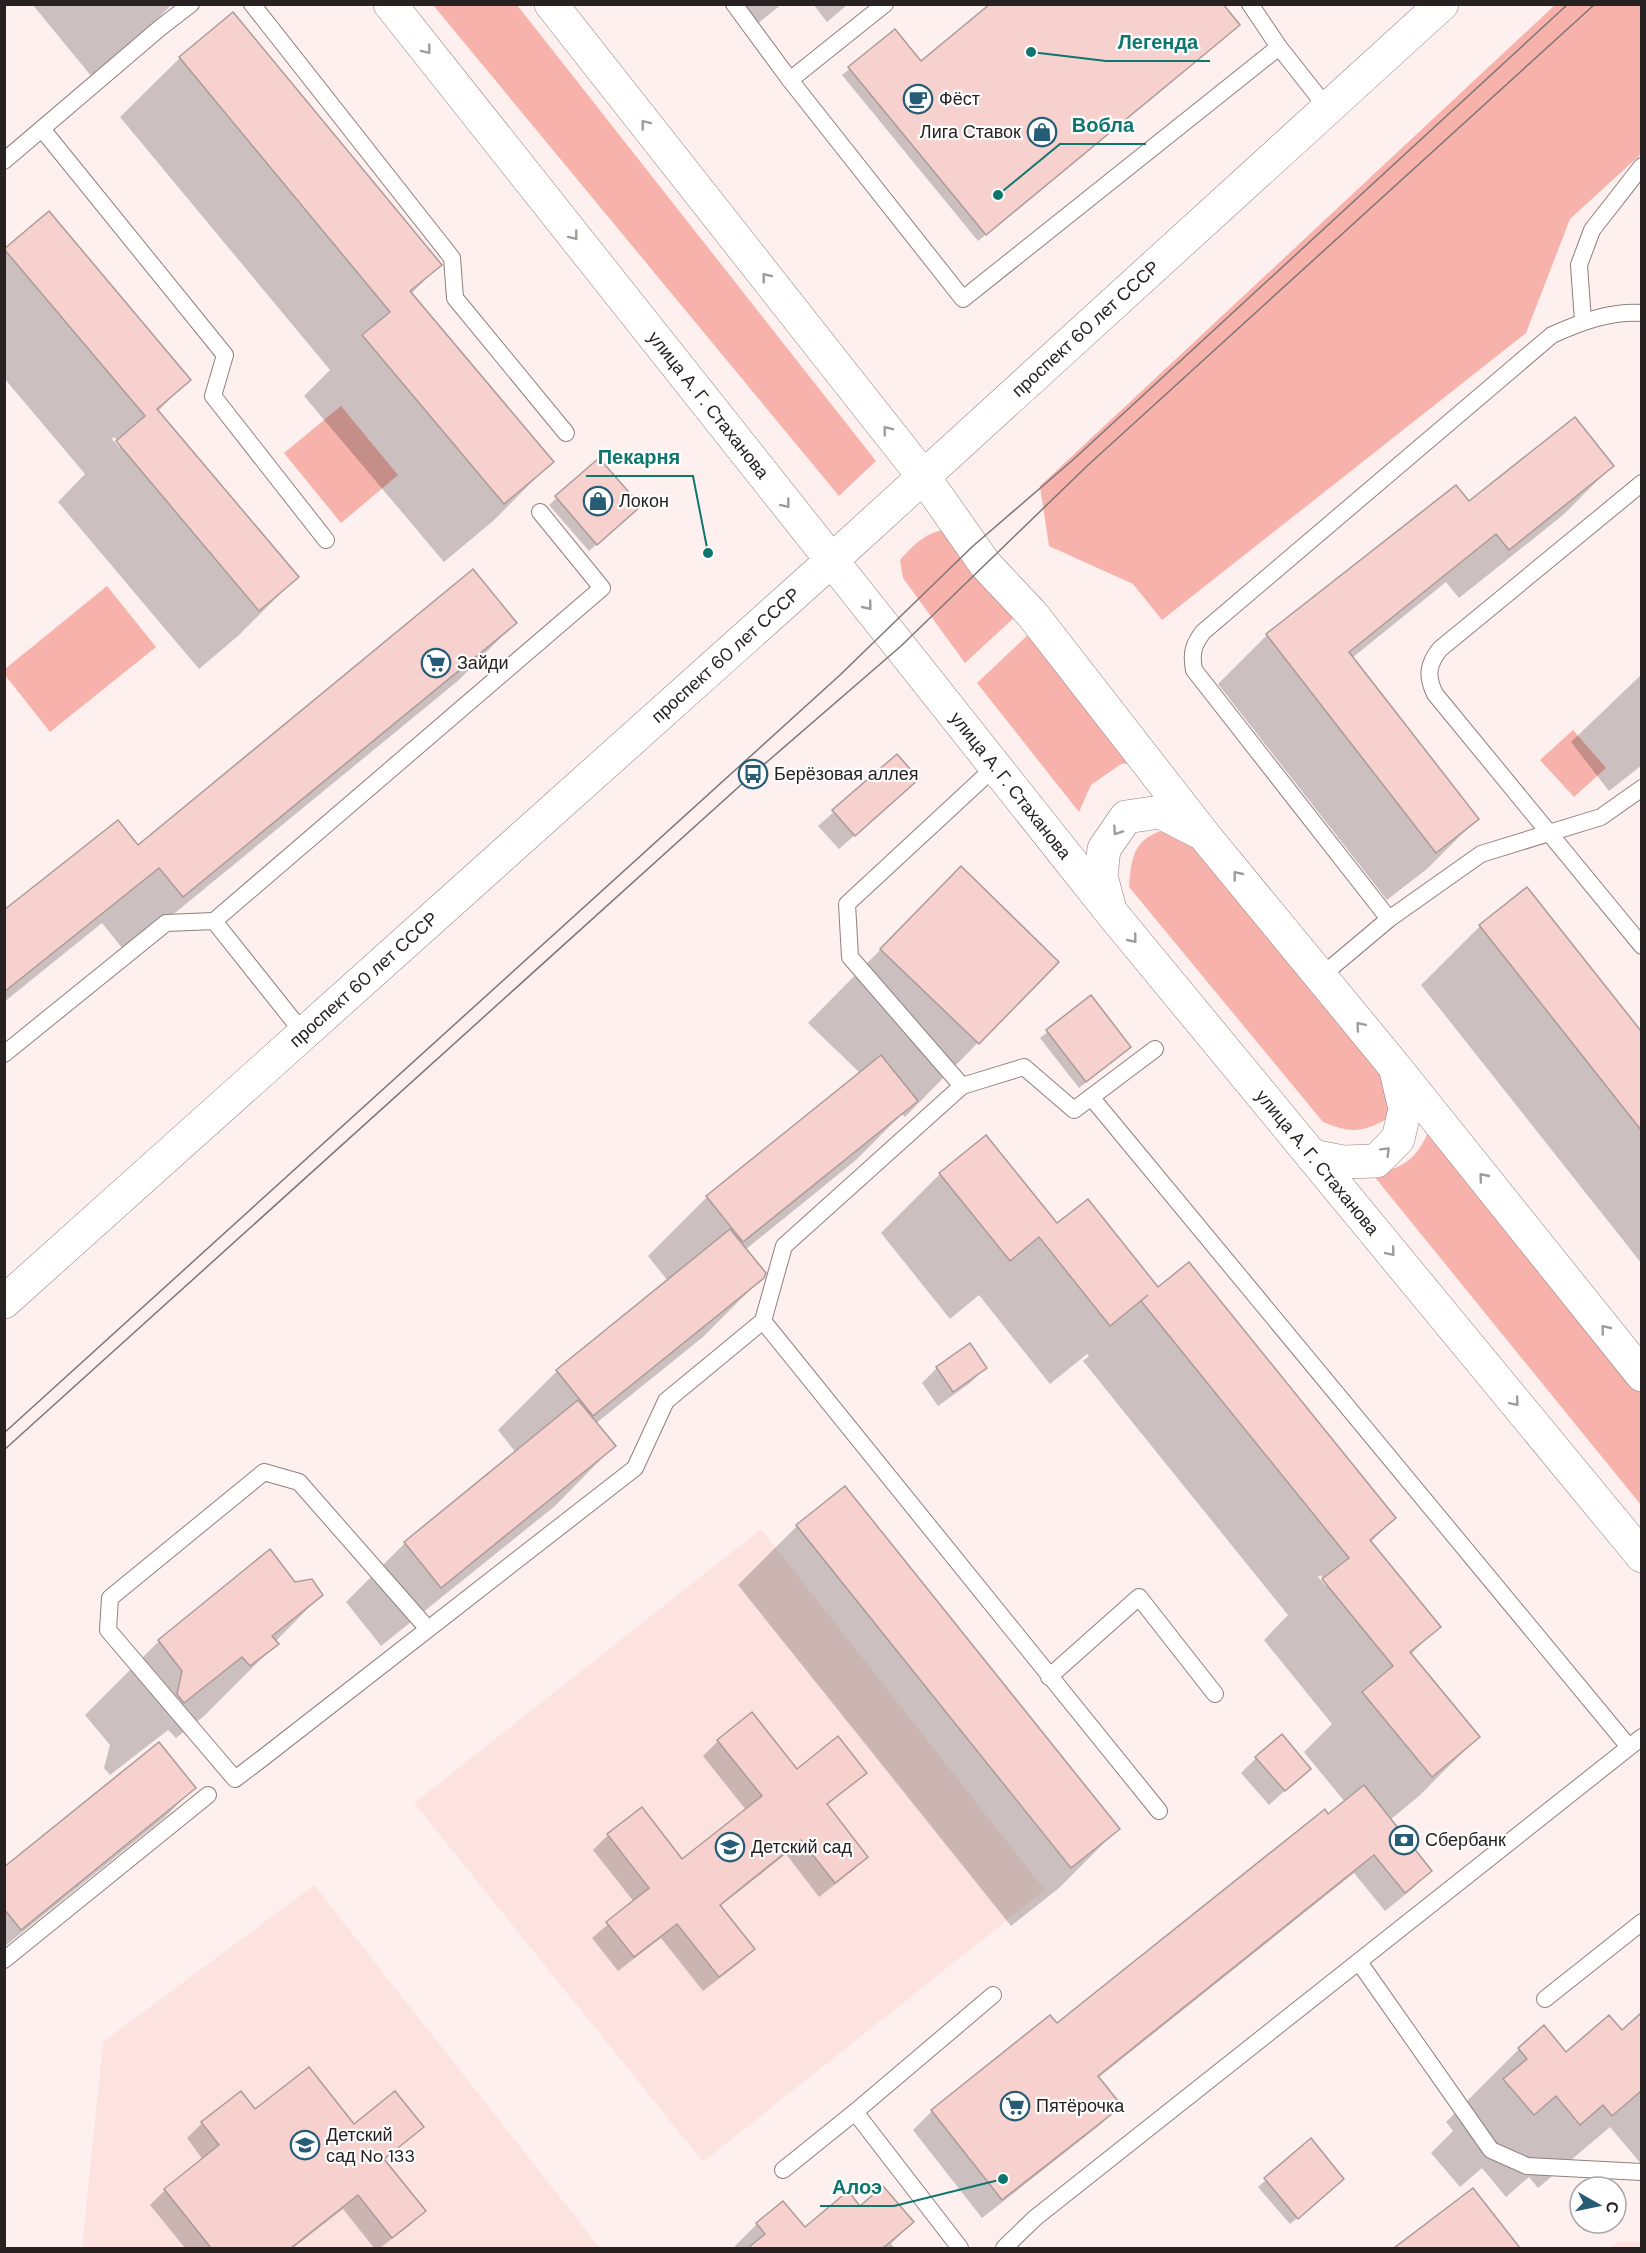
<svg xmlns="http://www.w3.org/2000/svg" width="1646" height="2253" viewBox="0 0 1646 2253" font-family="'DM Sans',sans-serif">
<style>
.built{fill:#fde3e0}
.green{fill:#f7b2ab}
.shadow{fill:#0003;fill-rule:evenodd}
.building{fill:#f7d1cd;stroke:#ab9b9a;stroke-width:1.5}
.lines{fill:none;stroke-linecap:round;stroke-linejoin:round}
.lane-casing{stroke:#8f807e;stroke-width:18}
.secondary-casing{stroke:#8f807e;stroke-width:34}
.lane{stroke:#fff;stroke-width:16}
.secondary{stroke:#fff;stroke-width:33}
.tram{stroke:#7e7575;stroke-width:1.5}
.oneway{stroke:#9e9b9b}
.labels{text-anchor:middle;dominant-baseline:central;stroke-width:4.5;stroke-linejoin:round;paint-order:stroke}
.poi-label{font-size:18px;fill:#272121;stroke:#fff;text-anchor:start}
.street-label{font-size:18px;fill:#272121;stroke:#fff}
.leader{fill:none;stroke:#0f766e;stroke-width:2}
.callout-dot{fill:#0f766e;stroke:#fff;stroke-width:2}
.callout-label{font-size:20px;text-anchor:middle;font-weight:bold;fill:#0f766e;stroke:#fff;stroke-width:4.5;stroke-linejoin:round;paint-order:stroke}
</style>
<rect width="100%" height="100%" fill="#fef0ef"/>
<!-- built -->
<g class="built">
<path d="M761,1529L1045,1890L703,2162L414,1803Z"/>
<path d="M314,1885L600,2248H82L103,2042Z"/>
<path d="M1619,2241L1641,2242V2248H1610Z"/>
</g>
<!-- green -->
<g class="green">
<path d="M1556,4L1641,5V154L1570,219L1526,333L1162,620L1133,584L1049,546L1040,486Z"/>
<path d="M433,5H517L876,461L839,496Z"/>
<path d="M341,406L398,475L341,523L284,453Z"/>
<path d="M945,530L1019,613L965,663L903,578L900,560C912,546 926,532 945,530Z"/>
<path d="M107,586L156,647L50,732L5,675V669Z"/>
<path d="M1031,632L1134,763L1121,764L1091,785L1079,812L977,683Z"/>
<path d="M1573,730L1606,768L1574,797L1540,760Z"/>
<path d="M1161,831L1197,843L1392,1084L1387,1119C1361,1133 1350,1133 1323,1122L1129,887C1131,860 1133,840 1161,831Z"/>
<path d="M1431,1126L1641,1393V1505L1373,1175C1407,1166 1417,1159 1431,1126Z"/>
</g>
<!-- shadow -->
<g class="shadow">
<path d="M32,4H172L140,37L92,77Z"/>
<path d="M733,4H782L752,28Z"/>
<path d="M813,4H848L827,22Z"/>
<path d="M232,14L440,265L411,294L552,462L493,521L444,562L304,396L330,370L120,117L180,58Z"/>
<path d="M895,31L921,63L1231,32L978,241L842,75Z"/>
<path d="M48,214L189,380L158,411L297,577L238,636L199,669L58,502L85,474L4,378V250ZM114,437L122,446L120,448L112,439Z"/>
<path d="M599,460L632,513L589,551L549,505Z"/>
<path d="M1612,466L1563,515L1459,598L1446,582L1352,658L1477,819L1428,868L1387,900L1218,684L1267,635L1456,487L1468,503Z"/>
<path d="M515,623L459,680L126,953L102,923L4,1002V912L138,847Z"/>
<path d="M1642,674V765L1609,791L1571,742Z"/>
<path d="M897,756L902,794L839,849L818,826Z"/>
<path d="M961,868L1057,962L905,1117L902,1114L856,1160L745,1250L763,1277L703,1337L595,1424L614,1446L555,1506L381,1646L346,1602L405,1543L516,1453L498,1430L557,1371L668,1281L648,1256L707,1197L860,1073L808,1023Z"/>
<path d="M1527,889L1642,1034V1264L1421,985L1480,926Z"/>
<path d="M1091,997L1122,1054L1079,1088L1040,1038Z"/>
<path d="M940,1174L1057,1225L1158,1289L1394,1518L1370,1543L1439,1627L1411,1654L1478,1737L1419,1796L1390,1820L1430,1871L1411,1890L1385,1911L1354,1873L1098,2078L1120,2106L1100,2125L982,2218L913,2130L932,2111L1056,2025L1345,1802L1304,1752L1332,1724L1264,1640L1288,1615L1083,1361L1089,1356L1087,1354L1050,1384L979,1295L950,1319L881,1233ZM1320,1575L1328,1584L1326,1586L1318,1577Z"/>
<path d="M970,1345L985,1368L970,1383L938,1406L922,1383L937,1368Z"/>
<path d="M797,1526L1118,1829L1059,1888L1011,1926L738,1585Z"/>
<path d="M270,1551L294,1584L321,1595L275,1642L276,1644L203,1717L176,1738L168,1730L110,1775L104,1768L110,1745L85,1715L159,1641Z"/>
<path d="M752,1714L797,1772L865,1773L826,1806L866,1857L852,1871L819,1897L786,1854L719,1907L753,1949L738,1964L703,1991L661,1938L618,1971L592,1938L634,1902L593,1850L608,1835L682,1861L746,1810L703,1756L718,1741Z"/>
<path d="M1256,1758L1309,1769L1269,1805L1241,1773Z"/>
<path d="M194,1788L164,1818L4,1947V1869Z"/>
<path d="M1642,2015V2165L1610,2127L1538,2188L1529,2177L1506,2197L1482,2168L1460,2187L1431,2153L1453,2131L1446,2122L1519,2049L1566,2054L1622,2032Z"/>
<path d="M240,2093L255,2112L354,2126L422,2127L383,2161L424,2211L409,2226L380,2248H374L343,2209L293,2248H185L150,2205L165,2190L203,2160L187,2138L202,2123Z"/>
<path d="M1310,2141L1335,2186L1290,2224L1258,2187Z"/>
<path d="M1473,2190L1516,2247L1515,2248H1397Z"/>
<path d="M860,2208L912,2222L891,2244L895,2248H733L757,2224L805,2229Z"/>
</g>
<!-- building -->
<g class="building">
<path d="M990,4H1223L1240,25L986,235L848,67L895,29L921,61Z"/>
<path d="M233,12L442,265L410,291L554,462L504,504L362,335L390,312L179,57Z"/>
<path d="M49,211L191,380L157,409L299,577L259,611L116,441L145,416L4,249Z"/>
<path d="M1575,417L1614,466L1509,550L1496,534L1349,652L1479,819L1436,853L1266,634L1456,485L1469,501Z"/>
<path d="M599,458L641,506L597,545L555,496Z"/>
<path d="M473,569L517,623L183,897L159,868L4,992V910L118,820L138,845Z"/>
<path d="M897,754L919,779L855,836L832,810Z"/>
<path d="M961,866L1059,962L979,1044L880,949Z"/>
<path d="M1527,887L1641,1031V1130L1479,925Z"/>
<path d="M1091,995L1131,1047L1086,1082L1046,1030Z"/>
<path d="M881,1055L918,1101L743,1242L706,1196Z"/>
<path d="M986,1135L1057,1223L1088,1199L1158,1287L1189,1262L1396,1518L1370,1540L1441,1627L1410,1652L1480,1737L1432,1777L1362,1692L1393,1666L1322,1579L1349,1558L1141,1301L1148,1295L1110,1326L1039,1237L1010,1261L939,1173Z"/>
<path d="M730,1229L766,1273L764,1278L593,1416L556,1370Z"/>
<path d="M970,1343L987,1368L953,1392L936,1367Z"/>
<path d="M578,1400L616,1446L441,1588L404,1542Z"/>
<path d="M845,1486L1120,1829L1071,1868L796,1525Z"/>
<path d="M270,1549L295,1582L312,1579L323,1595L272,1636L279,1644L250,1666L242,1657L184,1703L177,1694L182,1671L158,1640Z"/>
<path d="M752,1712L797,1769L838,1736L867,1773L827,1804L868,1857L835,1883L801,1840L720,1905L755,1949L719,1977L677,1924L634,1957L606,1922L649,1888L607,1834L642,1807L682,1859L762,1796L717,1740Z"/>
<path d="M1282,1734L1311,1769L1285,1791L1255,1757Z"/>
<path d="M159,1742L196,1788L21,1930L4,1909V1867Z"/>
<path d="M1364,1785L1432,1871L1405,1893L1374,1855L1098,2076L1122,2106L1002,2200L931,2110L1050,2015L1057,2023L1325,1809L1328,1814Z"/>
<path d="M1641,2013V2091L1612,2116L1603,2105L1580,2125L1556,2096L1534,2115L1503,2079L1527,2059L1518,2048L1544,2025L1566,2052L1609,2015L1622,2030Z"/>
<path d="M309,2067L354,2124L395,2091L424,2127L384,2159L426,2211L392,2238L358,2195L291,2248H211L164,2189L219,2145L201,2122L241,2091L255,2109Z"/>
<path d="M1311,2138L1344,2179L1298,2219L1264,2178Z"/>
<path d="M883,2186L914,2222L883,2248H748L765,2234L756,2223L783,2201L805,2227L848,2191L860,2206Z"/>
<path d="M1473,2188L1520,2248H1394Z"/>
</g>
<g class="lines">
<!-- lane casing -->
<g class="lane-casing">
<g id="lane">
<path d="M252,4L452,258L455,298L566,433"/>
<path d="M734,4L790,80"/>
<path d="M885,4L790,80L963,299L1279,47"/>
<path d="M1250,4L1279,47L1328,109"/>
<path d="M42,129L225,355L213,396L326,540"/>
<path d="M4,161L160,28L191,4"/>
<path d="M1583,321L1579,265L1592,230L1642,166"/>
<path d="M1642,483L1440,649C1428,664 1426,676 1435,694L1642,946"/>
<path d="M1389,919L1481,854L1601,817L1642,788"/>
<path d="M214,921L602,588L540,512"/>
<path d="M1320,977L1389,919L1194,670C1191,654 1193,645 1203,632L1552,335C1581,322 1610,311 1642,313"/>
<path d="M4,1054L166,923L214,921L304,1034"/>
<path d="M962,1086L1024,1067L1074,1110L1155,1049"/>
<path d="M1091,1097L1629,1747"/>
<path d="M763,1321L1159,1811"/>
<path d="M428,1629L299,1482L264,1472L110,1598L108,1630L235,1779L264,1757L635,1468L666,1401L763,1321L784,1246L962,1086L850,957L847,904L996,766"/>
<path d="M1049,1677L1139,1597L1215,1694"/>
<path d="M4,1960L208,1795"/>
<path d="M1359,1962L1491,2150L1527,2166L1642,2172"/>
<path d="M1545,1999L1642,1922"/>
<path d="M855,2112L960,2248"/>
<path d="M783,2170L855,2112L993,1995"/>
<path d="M1004,2248L1035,2218L1642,1737"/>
</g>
</g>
<!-- secondary casing -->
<g class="secondary-casing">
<g id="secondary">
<path id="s1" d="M390,4L1110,911L1642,1556"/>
<path d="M551,4L923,476L985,564L1032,614L1204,835L1395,1067L1642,1375"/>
<path d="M1109,906L1101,876L1104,849L1126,817L1160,812L1197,831"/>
<path d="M1312,1156L1343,1162L1376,1161L1398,1139L1405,1109L1396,1071"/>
<path id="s2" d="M4,1302L831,561L1442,4"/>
</g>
</g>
<!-- lane -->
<use href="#lane" class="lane"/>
<!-- secondary -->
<use href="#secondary" class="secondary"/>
<!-- tram -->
<g class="tram">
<path d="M4,1433L840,675L973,546L1075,458L1568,4"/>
<path d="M4,1450L753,774L901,646L1087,466L1595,4"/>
</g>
</g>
<!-- one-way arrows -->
<defs><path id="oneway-chevron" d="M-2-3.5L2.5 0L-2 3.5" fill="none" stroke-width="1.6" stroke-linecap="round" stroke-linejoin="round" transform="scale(1.5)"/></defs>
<g class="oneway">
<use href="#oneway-chevron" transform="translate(427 50) rotate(52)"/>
<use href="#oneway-chevron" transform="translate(645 124) rotate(-128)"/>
<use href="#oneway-chevron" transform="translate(574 236) rotate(52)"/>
<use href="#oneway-chevron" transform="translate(766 277) rotate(-128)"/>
<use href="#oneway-chevron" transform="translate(887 430) rotate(-128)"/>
<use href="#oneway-chevron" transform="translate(786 504) rotate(52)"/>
<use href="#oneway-chevron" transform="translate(868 606) rotate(51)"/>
<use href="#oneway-chevron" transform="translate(1117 831) rotate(124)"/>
<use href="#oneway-chevron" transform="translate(1237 875) rotate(-129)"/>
<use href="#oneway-chevron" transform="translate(1133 939) rotate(51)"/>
<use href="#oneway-chevron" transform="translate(1360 1026) rotate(-130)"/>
<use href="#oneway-chevron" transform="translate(1386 1151) rotate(-45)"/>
<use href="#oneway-chevron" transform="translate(1483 1177) rotate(-129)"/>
<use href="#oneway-chevron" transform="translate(1391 1252) rotate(50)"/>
<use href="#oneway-chevron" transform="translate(1605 1329) rotate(-129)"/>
<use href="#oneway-chevron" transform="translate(1515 1402) rotate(50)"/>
</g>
<!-- icons -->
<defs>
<g id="cafe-ring" transform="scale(1.5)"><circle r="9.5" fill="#fff" stroke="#275c77" stroke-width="1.5"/><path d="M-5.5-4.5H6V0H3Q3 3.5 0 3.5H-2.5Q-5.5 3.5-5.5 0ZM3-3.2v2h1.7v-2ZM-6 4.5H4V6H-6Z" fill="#275c77"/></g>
<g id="shop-ring" transform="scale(1.5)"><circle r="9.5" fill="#fff" stroke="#275c77" stroke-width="1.5"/><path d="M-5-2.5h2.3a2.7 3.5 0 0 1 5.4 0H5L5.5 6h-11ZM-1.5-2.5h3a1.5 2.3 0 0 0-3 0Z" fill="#275c77"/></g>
<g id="supermarket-ring" transform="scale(1.5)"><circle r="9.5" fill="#fff" stroke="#275c77" stroke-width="1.5"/><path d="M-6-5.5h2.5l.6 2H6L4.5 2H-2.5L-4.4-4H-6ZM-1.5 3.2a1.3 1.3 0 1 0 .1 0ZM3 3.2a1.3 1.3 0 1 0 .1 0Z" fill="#275c77"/></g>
<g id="bus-ring" transform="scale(1.5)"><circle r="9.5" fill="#fff" stroke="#275c77" stroke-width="1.5"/><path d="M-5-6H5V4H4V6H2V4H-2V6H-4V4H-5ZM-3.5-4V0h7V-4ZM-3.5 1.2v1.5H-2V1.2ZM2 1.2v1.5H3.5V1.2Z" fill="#275c77"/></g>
<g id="bank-ring" transform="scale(1.5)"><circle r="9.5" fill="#fff" stroke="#275c77" stroke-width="1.5"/><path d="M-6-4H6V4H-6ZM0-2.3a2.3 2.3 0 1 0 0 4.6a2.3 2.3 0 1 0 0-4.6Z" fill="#275c77"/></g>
<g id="school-ring" transform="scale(1.5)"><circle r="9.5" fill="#fff" stroke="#275c77" stroke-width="1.5"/><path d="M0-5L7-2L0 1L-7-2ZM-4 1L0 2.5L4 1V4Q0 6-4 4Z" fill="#275c77"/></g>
</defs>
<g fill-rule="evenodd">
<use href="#cafe-ring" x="918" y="99"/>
<use href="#shop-ring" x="1042" y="132"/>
<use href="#shop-ring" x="598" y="501"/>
<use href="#supermarket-ring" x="436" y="663"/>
<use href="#bus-ring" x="753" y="774"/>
<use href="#bank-ring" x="1404" y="1840"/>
<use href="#school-ring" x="730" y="1847"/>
<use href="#supermarket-ring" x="1015" y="2106"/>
<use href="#school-ring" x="305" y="2145"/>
</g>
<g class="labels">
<!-- poi labels -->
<g class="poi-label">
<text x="939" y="99">Фёст</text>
<text x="1021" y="132" text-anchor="end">Лига Ставок</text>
<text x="619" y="501">Локон</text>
<text x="457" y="663">Зайди</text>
<text x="774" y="774">Берёзовая аллея</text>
<text x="1425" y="1840">Сбербанк</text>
<text x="751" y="1847">Детский сад</text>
<text x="1036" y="2106">Пятёрочка</text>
<text x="326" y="2135">Детский<tspan x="326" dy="21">сад No 133</tspan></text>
</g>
<!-- street labels -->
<g class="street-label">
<text stroke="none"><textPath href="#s2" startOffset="1455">проспект 60 лет СССР</textPath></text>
<text stroke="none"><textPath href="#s1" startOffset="512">улица А. Г. Стаханова</textPath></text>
<text stroke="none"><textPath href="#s2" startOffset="969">проспект 60 лет СССР</textPath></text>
<text stroke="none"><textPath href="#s1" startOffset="998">улица А. Г. Стаханова</textPath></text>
<text stroke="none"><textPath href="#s2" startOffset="483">проспект 60 лет СССР</textPath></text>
<text stroke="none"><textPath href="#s1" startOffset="1484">улица А. Г. Стаханова</textPath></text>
</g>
</g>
<!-- callouts -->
<path class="leader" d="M1031 52L1106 61H1210M998 195L1060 144H1146M708 553L693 476H586M1003 2179L894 2206H820"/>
<g class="callout-dot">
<circle cx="1031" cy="52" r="6"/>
<circle cx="998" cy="195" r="6"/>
<circle cx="708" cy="553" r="6"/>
<circle cx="1003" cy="2179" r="6"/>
</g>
<g class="callout-label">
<text x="1158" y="49">Легенда</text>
<text x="1103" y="132">Вобла</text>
<text x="639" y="464">Пекарня</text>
<text x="857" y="2194">Алоэ</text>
</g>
<!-- border -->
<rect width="1646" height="2253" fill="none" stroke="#272121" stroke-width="12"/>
<!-- north arrow -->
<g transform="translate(1598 2205) rotate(99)"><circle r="28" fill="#ffffff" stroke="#a9a6a6" stroke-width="1.5"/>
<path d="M0-4.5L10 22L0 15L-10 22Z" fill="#275c77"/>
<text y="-9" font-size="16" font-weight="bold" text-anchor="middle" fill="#272121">С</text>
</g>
</svg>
